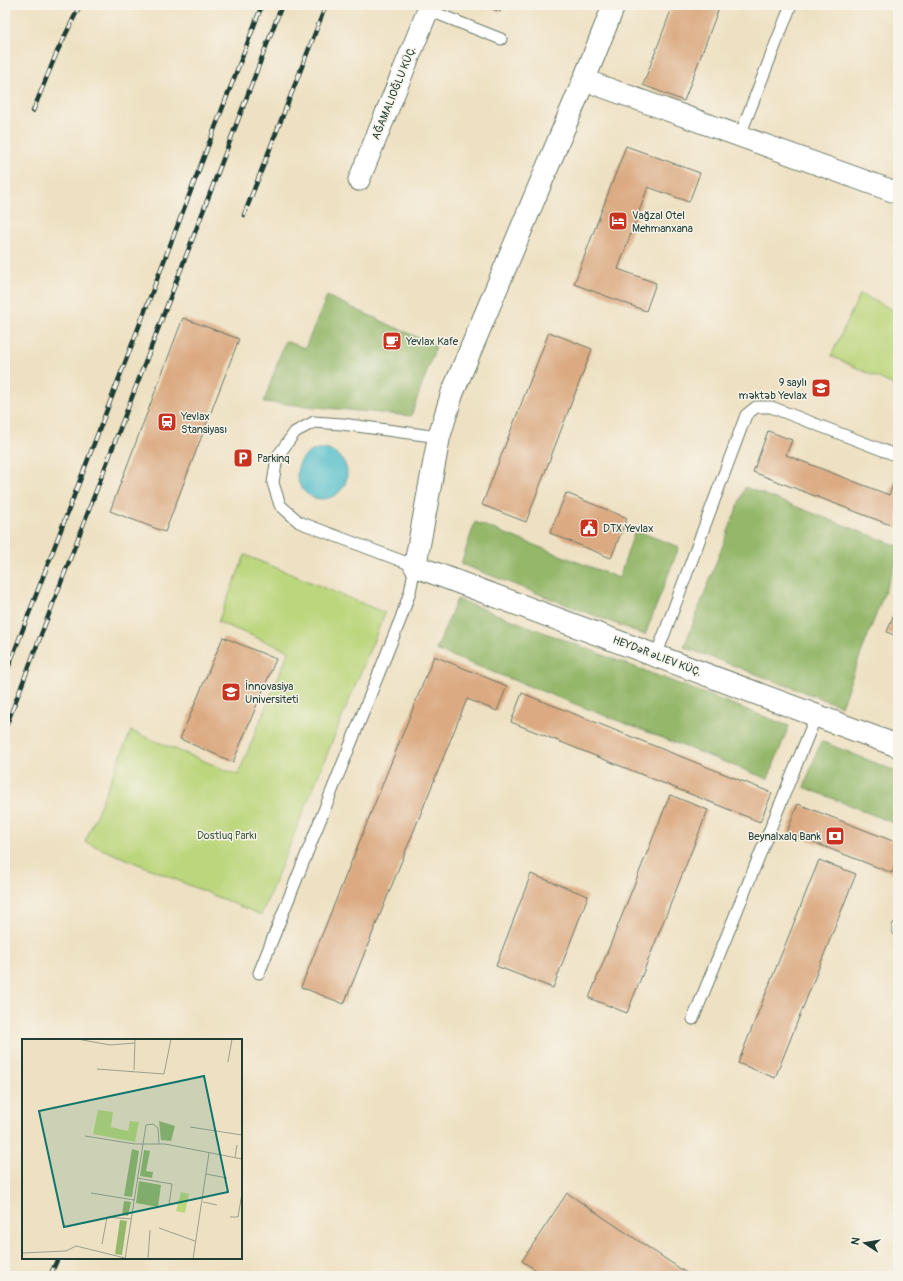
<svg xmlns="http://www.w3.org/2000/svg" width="903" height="1281" viewBox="0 0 903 1281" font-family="Pangolin,sans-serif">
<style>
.green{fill:#bbd67b;stroke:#6d8a58}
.forest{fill:#94b76b;stroke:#5a7a50}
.water{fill:#51becb;stroke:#387e80}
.building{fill:#dbaa82}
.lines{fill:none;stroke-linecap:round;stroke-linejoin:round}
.lane-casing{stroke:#677666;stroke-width:13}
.street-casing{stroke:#677666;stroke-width:23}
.secondary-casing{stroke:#677666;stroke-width:24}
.lane{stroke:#fff;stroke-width:11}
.street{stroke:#fff;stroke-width:21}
.secondary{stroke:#fff;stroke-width:22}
.rail-casing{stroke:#1f3d34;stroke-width:4.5}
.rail{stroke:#f7f3e8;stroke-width:3;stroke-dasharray:9;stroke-linecap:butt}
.labels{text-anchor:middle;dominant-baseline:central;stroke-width:3;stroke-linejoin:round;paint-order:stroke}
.street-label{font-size:11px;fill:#1f3d34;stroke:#f7f3e8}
.poi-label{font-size:11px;fill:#1f3d34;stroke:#f7f3e8;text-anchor:start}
.park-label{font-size:11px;fill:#3e5c42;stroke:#f7f3e8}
.inset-road{fill:none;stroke:#9b9f8a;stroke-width:1}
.view{fill:#0f766e;fill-opacity:0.15;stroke:#0f766e;stroke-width:2}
.inset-edge{fill:none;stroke:#1f3d34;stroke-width:2}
</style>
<rect width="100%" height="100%" fill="#f7f3e8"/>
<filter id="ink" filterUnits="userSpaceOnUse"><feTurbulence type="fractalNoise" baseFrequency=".025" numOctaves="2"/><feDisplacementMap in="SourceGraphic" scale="8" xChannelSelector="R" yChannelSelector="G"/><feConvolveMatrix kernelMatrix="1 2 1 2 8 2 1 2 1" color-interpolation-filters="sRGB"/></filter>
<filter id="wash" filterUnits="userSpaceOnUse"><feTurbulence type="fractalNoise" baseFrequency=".012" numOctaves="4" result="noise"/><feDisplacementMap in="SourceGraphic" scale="16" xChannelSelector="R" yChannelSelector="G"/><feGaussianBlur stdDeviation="0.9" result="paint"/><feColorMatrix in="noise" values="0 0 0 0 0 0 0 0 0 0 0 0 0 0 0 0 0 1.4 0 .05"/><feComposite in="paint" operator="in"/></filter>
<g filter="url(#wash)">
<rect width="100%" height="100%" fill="#eee1c3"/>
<!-- green -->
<g class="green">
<path d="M860,294L898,312V387L831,356Z"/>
<path d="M245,555L385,613L261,915L85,842L131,731L238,775L289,651L218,622Z"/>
</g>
<!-- forest -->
<g class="forest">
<path d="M327,296L436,346L411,416L264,402L285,341L305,348Z"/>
<path d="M745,487L898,546V557L841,706L684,647Z"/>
<path d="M475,522L619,578L635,530L679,547L645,635L461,564Z"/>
<path d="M457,599L789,726L768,779L436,650Z"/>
<path d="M821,741L898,772V825L804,787Z"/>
</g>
<!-- water -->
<circle class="water" cx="322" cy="474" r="25"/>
<g id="blocks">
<!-- building -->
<g class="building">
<path d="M482,5H503L500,12Z"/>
<path d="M673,5H720L684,101L643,85Z"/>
<path d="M626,146L700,173L689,202L648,187L618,269L656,283L646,311L574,284Z"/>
<path d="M183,318L239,339L165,532L110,511Z"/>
<path d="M549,332L592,349L526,522L482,505Z"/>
<path d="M768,431L792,440L786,455L889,495L896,477L898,478V528L753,472Z"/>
<path d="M566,493L627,518L611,558L550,533Z"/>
<path d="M898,603V637L887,632Z"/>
<path d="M223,637L276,659L233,762L180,739Z"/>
<path d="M434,656L507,686L497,711L467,699L344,1004L301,987Z"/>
<path d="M522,693L772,793L760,822L511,722Z"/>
<path d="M670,795L708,810L627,1013L589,998Z"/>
<path d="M798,804L898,843V858L892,873L787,832Z"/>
<path d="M819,860L856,874L775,1078L738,1063Z"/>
<path d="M531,874L588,896L553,988L496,966Z"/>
<path d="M567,1193L691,1276H545L522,1261Z"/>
</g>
</g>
</g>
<g filter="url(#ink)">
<use href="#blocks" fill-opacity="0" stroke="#677666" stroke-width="1"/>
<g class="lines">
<!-- lane casing -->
<g class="lane-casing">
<g id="lane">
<path d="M428,10L501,39"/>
<path d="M740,135L791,5"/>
<path d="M656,656L746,415L756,407H771L898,456"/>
<path d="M898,927V930"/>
<path d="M259,973L401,618L410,592L415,566L299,522L280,505L273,483L277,457L295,432L314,422L342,424L439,437"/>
<path d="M693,1019L816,716"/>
</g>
</g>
<!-- street casing -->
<g class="street-casing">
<g id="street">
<path d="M584,80L898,193"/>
<path d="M359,180L430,5"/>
</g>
</g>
<!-- secondary casing -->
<g class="secondary-casing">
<path id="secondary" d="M614,5L584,80L452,394L439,437L415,566L898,746"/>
</g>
<!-- lane -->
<use href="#lane" class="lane"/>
<!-- street -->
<use href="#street" class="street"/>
<!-- secondary -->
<use href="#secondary" class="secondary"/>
<!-- rail casing -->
<g class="rail-casing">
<g id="rail">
<path d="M33,111L57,52L80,5"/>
<path d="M244,215L326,5"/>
<path d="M5,676L262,5"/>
<path d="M5,729L282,5"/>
<path d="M50,1276L58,1258"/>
</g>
</g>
<!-- rail -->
<use href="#rail" class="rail"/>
</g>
</g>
<!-- icons -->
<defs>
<g id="hotel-square" transform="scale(1)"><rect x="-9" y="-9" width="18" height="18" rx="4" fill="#c8321e" stroke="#f7f3e8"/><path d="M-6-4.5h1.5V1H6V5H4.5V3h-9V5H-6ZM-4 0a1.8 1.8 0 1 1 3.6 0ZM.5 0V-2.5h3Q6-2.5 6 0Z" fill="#fff"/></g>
<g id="cafe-square" transform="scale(1)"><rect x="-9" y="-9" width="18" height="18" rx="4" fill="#c8321e" stroke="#f7f3e8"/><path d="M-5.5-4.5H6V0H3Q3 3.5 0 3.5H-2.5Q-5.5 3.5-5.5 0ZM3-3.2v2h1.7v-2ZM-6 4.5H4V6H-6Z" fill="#fff"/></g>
<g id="school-square" transform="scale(1)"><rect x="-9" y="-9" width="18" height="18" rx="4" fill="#c8321e" stroke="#f7f3e8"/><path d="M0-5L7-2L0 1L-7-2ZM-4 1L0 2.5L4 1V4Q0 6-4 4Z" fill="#fff"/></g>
<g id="station-square" transform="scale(1)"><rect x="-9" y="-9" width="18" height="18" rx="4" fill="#c8321e" stroke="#f7f3e8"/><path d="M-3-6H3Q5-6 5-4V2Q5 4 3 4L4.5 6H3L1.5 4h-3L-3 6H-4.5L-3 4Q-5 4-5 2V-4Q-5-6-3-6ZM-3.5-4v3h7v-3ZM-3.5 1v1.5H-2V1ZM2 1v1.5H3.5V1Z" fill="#fff"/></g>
<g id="parking-square" transform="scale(1)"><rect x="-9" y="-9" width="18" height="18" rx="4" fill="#c8321e" stroke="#f7f3e8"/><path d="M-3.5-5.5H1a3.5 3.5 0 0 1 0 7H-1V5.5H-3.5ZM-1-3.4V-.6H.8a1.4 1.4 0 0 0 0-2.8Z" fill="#fff"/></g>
<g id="civic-square" transform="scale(1)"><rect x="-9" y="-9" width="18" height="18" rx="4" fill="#c8321e" stroke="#f7f3e8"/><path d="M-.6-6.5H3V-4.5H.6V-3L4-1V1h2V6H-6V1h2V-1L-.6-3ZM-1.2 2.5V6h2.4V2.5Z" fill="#fff"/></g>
<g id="university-square" transform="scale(1)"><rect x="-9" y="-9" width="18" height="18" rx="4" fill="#c8321e" stroke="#f7f3e8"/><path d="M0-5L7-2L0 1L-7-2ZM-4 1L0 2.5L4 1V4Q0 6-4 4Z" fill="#fff"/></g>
<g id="bank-square" transform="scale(1)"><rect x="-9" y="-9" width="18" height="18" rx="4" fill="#c8321e" stroke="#f7f3e8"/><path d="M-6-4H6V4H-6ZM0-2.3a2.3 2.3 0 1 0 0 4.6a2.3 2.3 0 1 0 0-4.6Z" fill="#fff"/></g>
</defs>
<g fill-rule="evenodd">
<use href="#hotel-square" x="618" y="221"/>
<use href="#cafe-square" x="392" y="341"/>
<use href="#school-square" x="821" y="388"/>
<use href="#station-square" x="167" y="422"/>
<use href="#parking-square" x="243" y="458"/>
<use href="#civic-square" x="589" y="528"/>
<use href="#university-square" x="231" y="692"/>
<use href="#bank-square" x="835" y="836"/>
</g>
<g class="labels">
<!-- street labels -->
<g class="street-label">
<text transform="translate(394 93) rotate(-68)">AĞAMALIOĞLU KÜÇ.</text>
<text transform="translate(657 656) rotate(21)">HEYDƏR ƏLIEV KÜÇ.</text>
</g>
<!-- poi labels -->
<g class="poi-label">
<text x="632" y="215">Vağzal Otel<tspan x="632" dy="13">Mehmanxana</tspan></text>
<text x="406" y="341">Yevlax Kafe</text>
<text x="807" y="382" text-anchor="end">9 saylı<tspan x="807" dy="13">məktəb Yevlax</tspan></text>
<text x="181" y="416">Yevlax<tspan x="181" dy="13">Stansiyası</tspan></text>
<text x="257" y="458">Parkinq</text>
<text x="603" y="528">DTX Yevlax</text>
<text x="245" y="686">İnnovasiya<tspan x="245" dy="13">Universiteti</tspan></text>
<text x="821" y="836" text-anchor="end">Beynalxalq Bank</text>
</g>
<!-- park labels -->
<g class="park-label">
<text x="227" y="835">Dostluq Parkı</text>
</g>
</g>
<!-- overview -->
<g transform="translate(22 1039)">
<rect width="220" height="220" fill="#eee1c3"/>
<path d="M76,71L91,73L89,88L106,92L108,82L117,83L113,103L71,95ZM159,153L167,155L163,174L154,172Z" fill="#bbd67b"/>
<path d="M137,82L153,87L149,102L139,101ZM110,110L117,112L110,158L102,157ZM122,111L128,112L124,132L131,133L130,139L118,137ZM117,142L139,146L136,168L114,164ZM102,162L109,163L106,177L100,176ZM98,181L105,182L100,216L93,215Z" fill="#94b76b"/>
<path class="inset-road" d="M55,0L88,6L113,4M206,23L210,0M75,30L142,35L149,0M112,31L113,0M168,88L220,96M63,97L113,105H143L220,120M213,118L215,106M184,135L205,139M115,139L150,145L147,166M69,154L112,161M181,163L195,166M208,178H216L220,154M137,189L173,202M80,205L85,178L109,180M0,214L44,212L54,207L107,220M103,220L124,86L131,85L136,89L137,105M126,220L128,191M159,220H172M171,220L187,114"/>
<path class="view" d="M182,37L206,153L42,188L17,72Z"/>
<rect width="220" height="220" class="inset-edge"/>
</g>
<!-- margin -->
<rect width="903" height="1281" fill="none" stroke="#f7f3e8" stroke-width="20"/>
<!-- north arrow -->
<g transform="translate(865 1243) rotate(282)" stroke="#f7f3e8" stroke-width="3" paint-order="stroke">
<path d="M0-3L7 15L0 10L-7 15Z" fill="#1f3d34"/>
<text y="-6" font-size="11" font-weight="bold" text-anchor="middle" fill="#1f3d34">N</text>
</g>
</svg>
